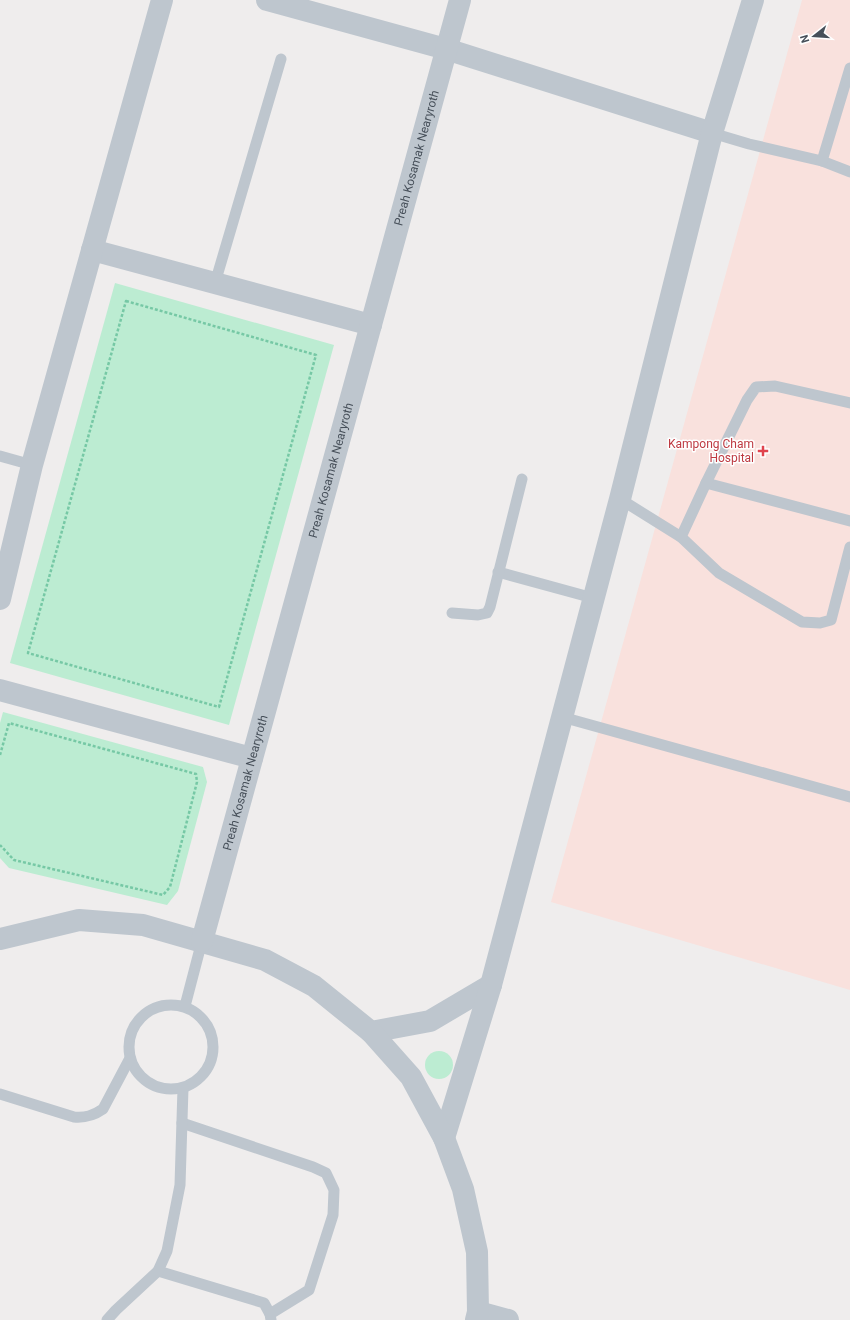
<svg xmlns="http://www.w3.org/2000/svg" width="850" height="1320" viewBox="0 0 850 1320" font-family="Roboto,sans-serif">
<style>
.medical{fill:#f9e1dd}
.green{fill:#bcecd2}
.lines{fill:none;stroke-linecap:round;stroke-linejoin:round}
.path{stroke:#76c8a5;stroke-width:2.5;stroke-dasharray:3 2;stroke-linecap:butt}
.service{stroke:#bec6ce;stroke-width:11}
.minor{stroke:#bec6ce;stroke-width:22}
.tertiary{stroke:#bec6ce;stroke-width:22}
.health-dot{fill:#e0444e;stroke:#fff;stroke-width:1.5}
.labels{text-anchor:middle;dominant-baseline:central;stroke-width:3;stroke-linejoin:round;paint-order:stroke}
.street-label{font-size:12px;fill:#464f59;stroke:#fff}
.health-label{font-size:12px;fill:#be3a42;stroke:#fff;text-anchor:end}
</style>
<rect width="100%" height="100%" fill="#efeded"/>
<!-- medical -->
<path class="medical" d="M802,0H850V990L551,902Z"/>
<!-- green -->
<g class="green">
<path d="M115,283L334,345L229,725L10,663Z"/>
<path d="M3,712L203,767L207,782L178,891L167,905L9,868L0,858V723Z"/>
<circle cx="439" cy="1065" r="14"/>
</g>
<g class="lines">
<!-- path -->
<g class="path">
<path d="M126,301L316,355L219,707L28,653Z"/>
<path d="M0,755L9,723L196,774L197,782L170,887L163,895L14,860L0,845"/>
</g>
<!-- service -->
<g class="service">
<path d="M712,133L749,144L822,161L850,172"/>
<path d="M822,161L850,68"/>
<path d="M215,283L281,59"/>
<path d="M0,456L32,465"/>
<path d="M706,483L850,521"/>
<path d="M620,499L681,537L719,573L802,622L820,623L831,620L850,547"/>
<path d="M681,537L706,483L747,400L756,387L775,386L850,403"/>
<path d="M498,572L593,598"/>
<path d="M452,613L478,615L487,613L490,607L522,479"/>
<path d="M562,717L850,797"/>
<circle cx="171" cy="1047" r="42"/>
<path d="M185,1006L202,941"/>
<path d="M0,1094L74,1117C85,1118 93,1116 103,1109L130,1058"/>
<path d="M182,1123L313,1167L326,1173L334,1190L333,1215L309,1290L270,1314"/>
<path d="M158,1271L264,1303L270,1314L271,1320"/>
<path d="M107,1320L116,1310L158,1271L167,1251L180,1185L183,1088"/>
</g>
<!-- minor -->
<g class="minor">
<path d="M267,0L446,49L712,133"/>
<path d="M92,250L371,325"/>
<path d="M0,599L32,465L162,0"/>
<path d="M0,690L252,758"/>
<path d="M371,1032L430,1021L491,985"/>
<path d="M444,1138L491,985L620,499L712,133L753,0"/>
<path d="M478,1312L508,1320"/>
</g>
<!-- tertiary -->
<g class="tertiary">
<path d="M0,939L79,920L143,925L265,960L314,986L371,1032L411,1077L444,1138L463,1189L477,1252L478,1312L476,1320"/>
<path id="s1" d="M202,941L460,0"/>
</g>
</g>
<!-- markers -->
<path class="health-dot" d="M761 445h4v4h4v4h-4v4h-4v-4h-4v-4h4z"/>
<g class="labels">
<!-- street labels -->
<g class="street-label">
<text stroke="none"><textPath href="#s1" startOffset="812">Preah Kosamak Nearyroth</textPath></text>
<text stroke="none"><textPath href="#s1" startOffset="488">Preah Kosamak Nearyroth</textPath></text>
<text stroke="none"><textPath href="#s1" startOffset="164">Preah Kosamak Nearyroth</textPath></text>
</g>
<!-- health labels -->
<g class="health-label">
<text x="754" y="444">Kampong Cham<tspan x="754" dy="14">Hospital</tspan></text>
</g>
</g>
<!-- north arrow -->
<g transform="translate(814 36) rotate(253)" stroke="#ffffff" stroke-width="3" paint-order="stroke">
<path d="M0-3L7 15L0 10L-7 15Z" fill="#464f59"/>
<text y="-6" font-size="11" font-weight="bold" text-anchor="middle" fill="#464f59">N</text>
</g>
</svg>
